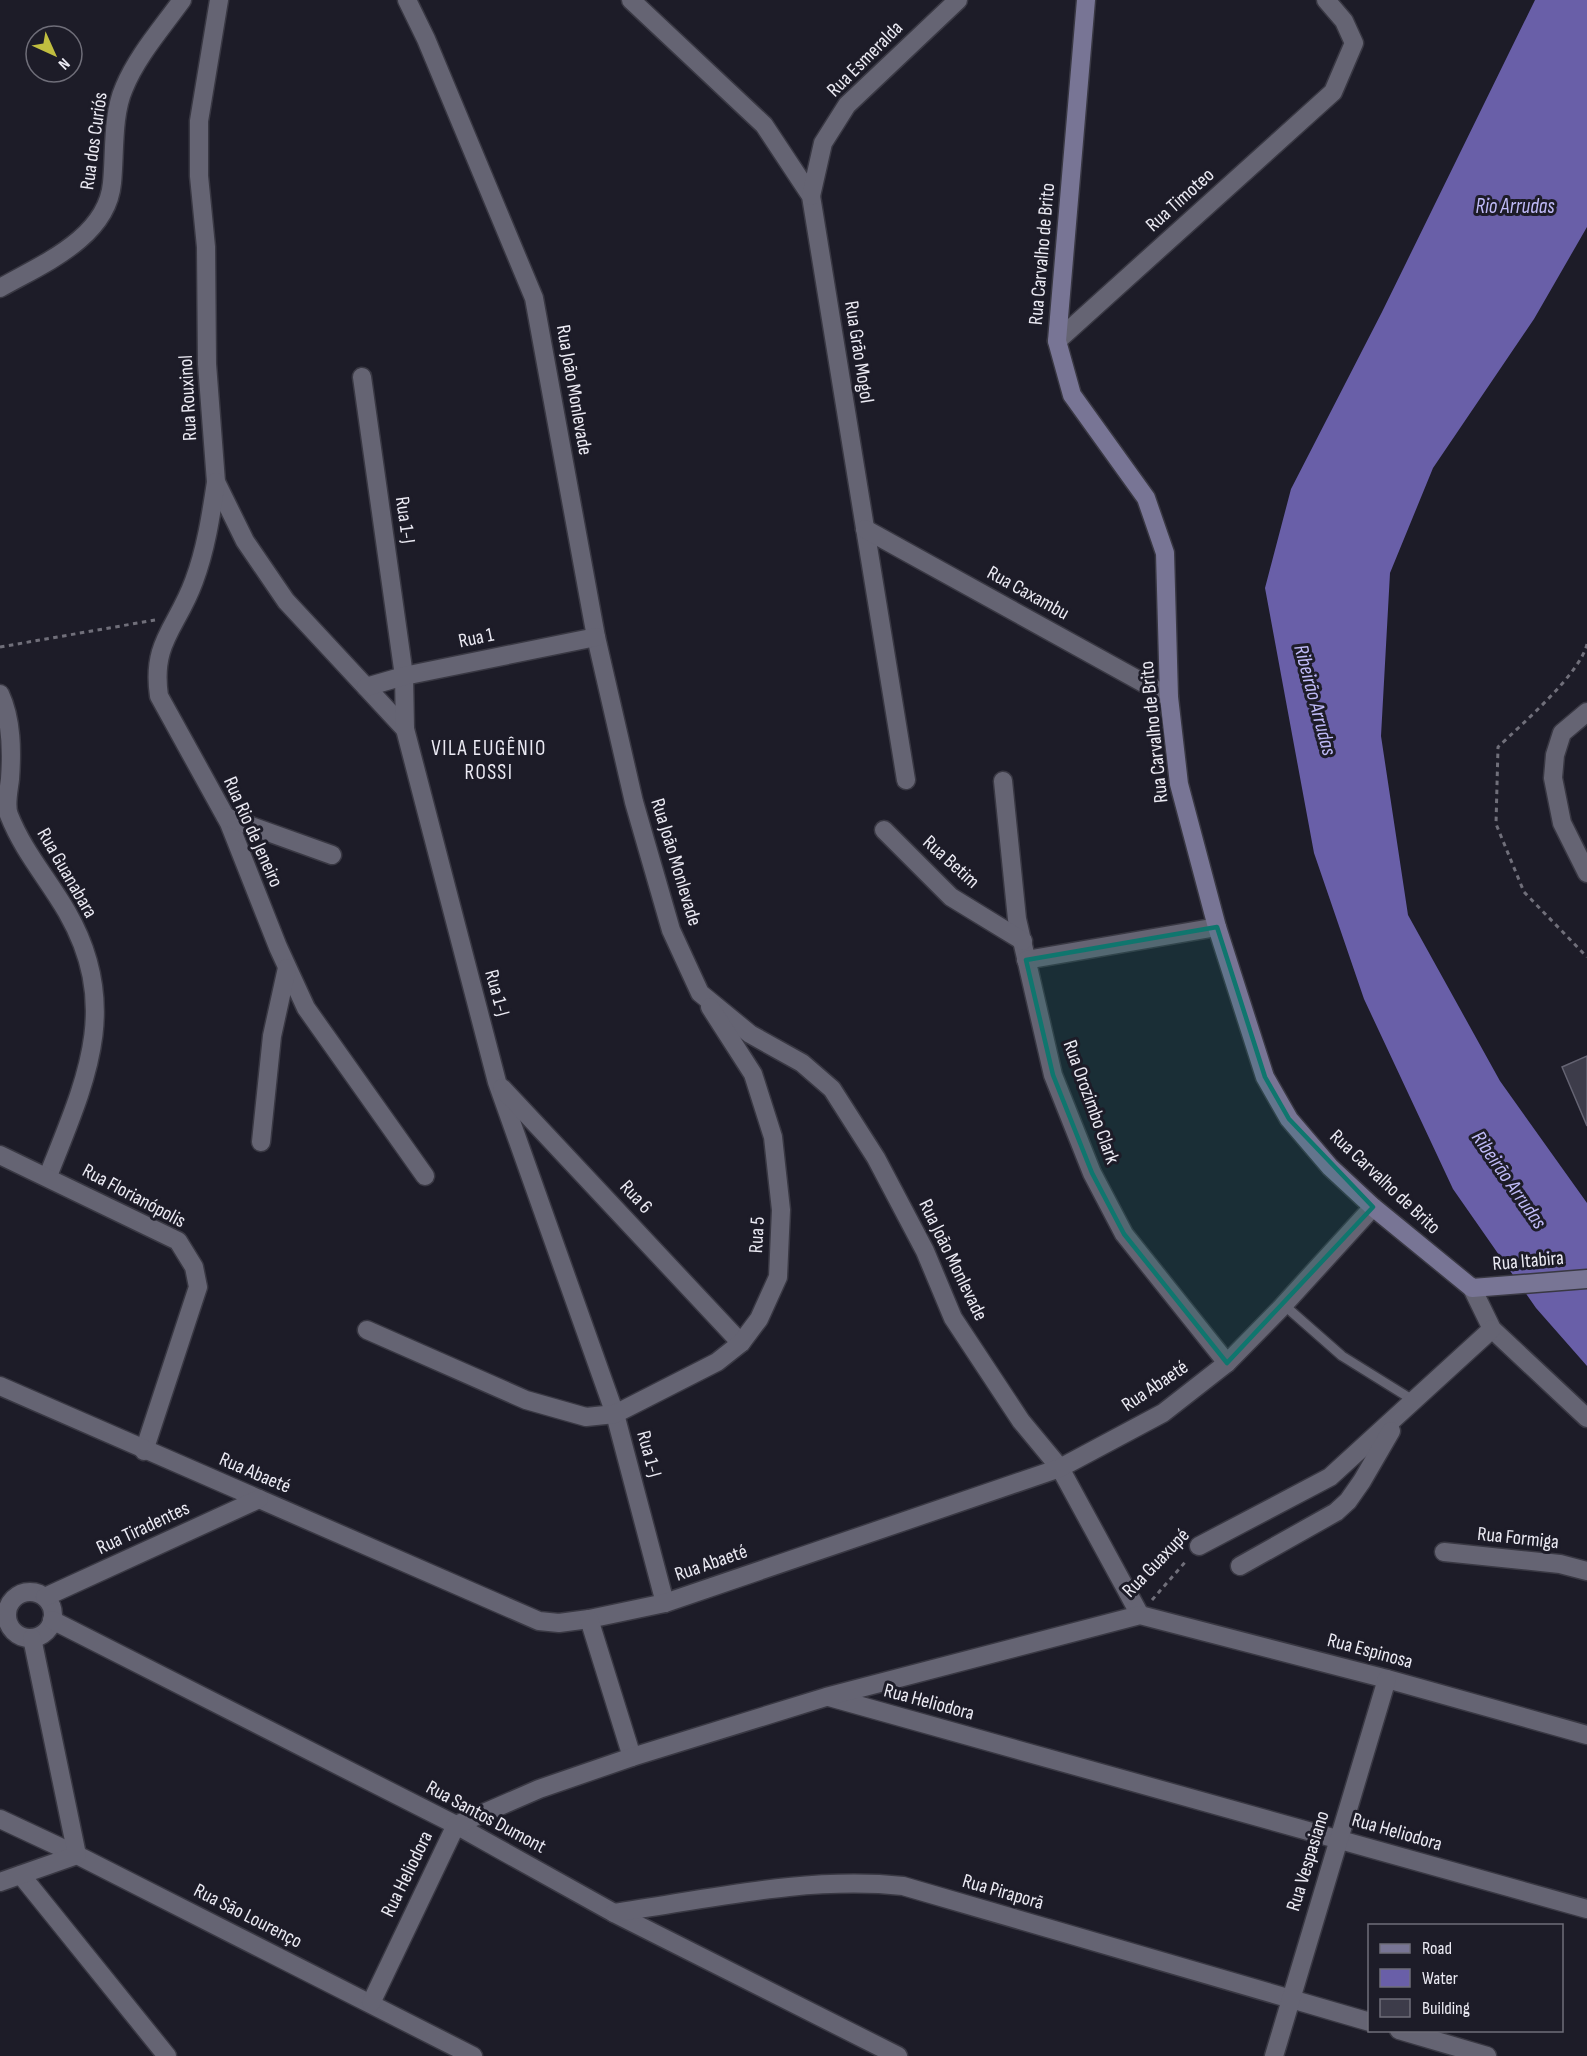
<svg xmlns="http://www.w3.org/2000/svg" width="1587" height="2056" viewBox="0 0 1587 2056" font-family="'Sofia Sans Condensed',sans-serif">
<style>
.water{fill:#695fa8}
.building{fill:#3d3c4a;stroke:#656473;stroke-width:1.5}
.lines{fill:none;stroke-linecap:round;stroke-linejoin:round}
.lane-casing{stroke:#393843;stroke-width:12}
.street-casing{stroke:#393843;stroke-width:21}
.secondary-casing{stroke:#393843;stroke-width:21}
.path{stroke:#706f7a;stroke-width:3;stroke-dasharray:4.5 4.5;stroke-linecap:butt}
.lane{stroke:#656473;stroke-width:9}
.street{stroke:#656473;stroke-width:18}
.secondary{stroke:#787595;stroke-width:18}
.marked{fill:#0f766e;fill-opacity:0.2;stroke:#0f766e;stroke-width:4.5;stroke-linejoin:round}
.labels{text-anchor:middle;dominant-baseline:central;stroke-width:6;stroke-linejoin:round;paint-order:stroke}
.street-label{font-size:20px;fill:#ebeaf3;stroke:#1d1c28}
.water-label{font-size:21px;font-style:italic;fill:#c0bbf8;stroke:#1d1c28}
.neighbourhood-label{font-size:21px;letter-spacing:1.5px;fill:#ebeaf3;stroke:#1d1c28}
</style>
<rect width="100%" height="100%" fill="#1d1c28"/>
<!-- water -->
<path class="water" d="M1535,0H1587V227L1534,319L1433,468L1390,573L1381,736L1408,915L1500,1081L1587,1203V1366L1536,1308L1453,1189L1364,999L1314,853L1265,588L1291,489L1382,312Z"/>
<!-- building -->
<path class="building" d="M1587,1056V1126L1562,1067Z"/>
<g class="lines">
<!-- lane casing -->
<g class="lane-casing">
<path id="lane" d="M1284,1305L1342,1356L1416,1402"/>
</g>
<!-- street casing -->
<g class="street-casing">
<g id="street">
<path d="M219,0L199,121V176L206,247L207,364L216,482L245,541L286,601L405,729"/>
<path d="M407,0L426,39L534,298L596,637L634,802L671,930L700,993L750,1034L802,1063L832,1089L876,1158L925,1251L953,1318L1021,1421L1060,1468L1140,1615"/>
<path d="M631,0L764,125L811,196L906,780"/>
<path d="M811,196L823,143L847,105L958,0"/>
<path d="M0,288C42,264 107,238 112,183C115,154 112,115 124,88C137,56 162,28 182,0"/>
<path d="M1057,341L1333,92L1354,43L1344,21L1326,0"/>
<path d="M362,377L404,676L405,729L497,1082L615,1414L665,1603"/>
<path d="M216,482C211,515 206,549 194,581C177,628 151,642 159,696L229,823L278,947L306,1008L425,1176"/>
<path d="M865,529L1169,697"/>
<path d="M366,687L404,676L596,637"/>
<path d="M0,694C12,720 12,751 10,779C9,789 5,805 9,815C23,851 48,879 67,912C122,1008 85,1082 48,1176"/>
<path d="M1587,712L1562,733L1555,755L1553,778L1562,823L1587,873"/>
<path d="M1003,781L1017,919L1053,1075L1092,1173L1124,1234L1227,1363"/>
<path d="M226,817L332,855"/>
<path d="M884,830L951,897L1023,941"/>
<path d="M1026,960L1217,927"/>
<path d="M502,1088L741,1343"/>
<path d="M261,1142L272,1036L287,968"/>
<path d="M0,1155L178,1241L194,1267L198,1287L144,1451"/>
<path d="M1472,1288L1492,1329L1587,1418"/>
<path d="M367,1330L526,1400L586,1417L615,1414L717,1362L741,1343L759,1319L778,1277L781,1210L773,1137L753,1074L710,1007"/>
<path d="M0,1386L539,1621L559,1623L589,1619L665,1603L1060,1468L1163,1413L1227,1363L1280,1309L1373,1207"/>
<path d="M1199,1546L1330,1477L1492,1329"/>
<path d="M1444,1552L1560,1564L1587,1571"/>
<path d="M1240,1566L1336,1512L1348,1501L1362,1481L1391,1431"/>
<circle cx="30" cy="1615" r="23"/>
<path d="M45,1597L259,1499"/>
<path d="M589,1619L632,1757"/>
<path d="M52,1620L456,1825L614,1913L898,2056"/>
<path d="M829,1697L1587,1909"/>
<path d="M0,1819L77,1855L473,2056"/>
<path d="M21,1875L167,2056"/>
<path d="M0,1882L77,1855L32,1638"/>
<path d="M614,1913C710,1899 806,1876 903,1886L1370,2022"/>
<path d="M371,2003L456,1825L539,1789L632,1757L826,1697L1140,1615L1387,1679L1587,1735"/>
<path d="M1399,2030L1487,2056"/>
<path d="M1274,2056L1387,1679"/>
</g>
</g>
<!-- secondary casing -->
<g class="secondary-casing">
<path id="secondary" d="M1086,0L1057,341L1072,395L1146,498L1165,553L1169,697L1179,784L1217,927L1265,1077L1289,1119L1330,1167L1373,1207L1472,1288L1587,1279"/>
</g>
<!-- path -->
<g class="path">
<path d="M1587,644C1580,674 1522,724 1498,747L1496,824L1524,892L1587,957"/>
<path d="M0,647L155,620"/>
<path d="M1152,1600L1187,1560"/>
</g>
<!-- lane -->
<use href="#lane" class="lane"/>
<!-- street -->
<use href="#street" class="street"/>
<!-- secondary -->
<use href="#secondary" class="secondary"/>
</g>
<!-- marked area -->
<path class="marked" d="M1217,927L1265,1077L1289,1119L1373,1207L1227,1363L1124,1234L1092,1173L1053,1075L1026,960Z"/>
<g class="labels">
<!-- street labels -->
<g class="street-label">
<text transform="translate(865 59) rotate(-45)">Rua Esmeralda</text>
<text transform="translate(94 141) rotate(-82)">Rua dos Curiós</text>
<text transform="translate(1180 200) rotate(-42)">Rua Timoteo</text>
<text transform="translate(1042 254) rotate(-85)">Rua Carvalho de Brito</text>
<text transform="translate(859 352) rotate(81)">Rua Grão Mogol</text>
<text transform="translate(574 390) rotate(80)">Rua João Monlevade</text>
<text transform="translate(188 398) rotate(-93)">Rua Rouxinol</text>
<text transform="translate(405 520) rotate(82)">Rua 1-J</text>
<text transform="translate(1028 593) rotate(29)">Rua Caxambu</text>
<text transform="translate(476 638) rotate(-12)">Rua 1</text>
<text transform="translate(1154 732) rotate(-96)">Rua Carvalho de Brito</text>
<text transform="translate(253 832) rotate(66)">Rua Rio de Jeneiro</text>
<text transform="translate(676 862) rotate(73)">Rua João Monlevade</text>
<text transform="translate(951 862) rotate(42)">Rua Betim</text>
<text transform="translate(67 873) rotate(60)">Rua Guanabara</text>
<text transform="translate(497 993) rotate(75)">Rua 1-J</text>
<text transform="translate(1091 1102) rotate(70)">Rua Orozimbo Clark</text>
<text transform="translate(1385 1182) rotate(43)">Rua Carvalho de Brito</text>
<text transform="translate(134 1196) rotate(28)">Rua Florianópolis</text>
<text transform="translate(636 1197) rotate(47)">Rua 6</text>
<text transform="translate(757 1235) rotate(-87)">Rua 5</text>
<text transform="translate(953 1260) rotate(64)">Rua João Monlevade</text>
<text transform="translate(1528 1261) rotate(-5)">Rua Itabira</text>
<text transform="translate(1155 1386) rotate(-34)">Rua Abaeté</text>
<text transform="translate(649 1454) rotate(75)">Rua 1-J</text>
<text transform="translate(255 1473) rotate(23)">Rua Abaeté</text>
<text transform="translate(143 1528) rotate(-25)">Rua Tiradentes</text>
<text transform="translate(1518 1538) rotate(6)">Rua Formiga</text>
<text transform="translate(711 1563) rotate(-19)">Rua Abaeté</text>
<text transform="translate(1156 1563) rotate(-46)">Rua Guaxupé</text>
<text transform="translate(1370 1651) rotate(15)">Rua Espinosa</text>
<text transform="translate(929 1702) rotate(15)">Rua Heliodora</text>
<text transform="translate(486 1817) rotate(28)">Rua Santos Dumont</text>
<text transform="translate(1397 1832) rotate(16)">Rua Heliodora</text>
<text transform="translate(1308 1861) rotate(-73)">Rua Vespasiano</text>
<text transform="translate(407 1874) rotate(-64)">Rua Heliodora</text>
<text transform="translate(1003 1892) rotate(16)">Rua Piraporã</text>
<text transform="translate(248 1916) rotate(27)">Rua São Lourenço</text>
</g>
<!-- water labels -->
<g class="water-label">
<text x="1515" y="206">Rio Arrudas</text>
<text transform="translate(1315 700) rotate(75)">Ribeirão Arrudas</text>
<text transform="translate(1509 1180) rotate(55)">Ribeirão Arrudas</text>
</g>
<!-- neighbourhood labels -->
<g class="neighbourhood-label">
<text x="489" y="748">VILA EUGÊNIO<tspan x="489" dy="24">ROSSI</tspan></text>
</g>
</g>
<!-- legend -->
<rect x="1368" y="1924" width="195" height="108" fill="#1d1c28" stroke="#6f6e79" stroke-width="1.5"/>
<rect x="1380" y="1944" width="30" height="9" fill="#787595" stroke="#6f6e79" stroke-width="1.5"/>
<text x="1422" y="1954" font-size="18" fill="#ebeaf3">Road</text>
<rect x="1380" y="1969" width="30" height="18" fill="#695fa8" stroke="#6f6e79" stroke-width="1.5"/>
<text x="1422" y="1984" font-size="18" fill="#ebeaf3">Water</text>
<rect x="1380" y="1999" width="30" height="18" fill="#3d3c4a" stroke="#6f6e79" stroke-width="1.5"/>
<text x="1422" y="2014" font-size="18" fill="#ebeaf3">Building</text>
<!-- north arrow -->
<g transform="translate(54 54) rotate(135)"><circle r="28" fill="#1d1c28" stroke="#6f6e79" stroke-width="1.5"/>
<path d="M0-4.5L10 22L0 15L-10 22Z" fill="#c1be40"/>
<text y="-9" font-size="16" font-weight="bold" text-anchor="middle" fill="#ebeaf3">N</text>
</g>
</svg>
